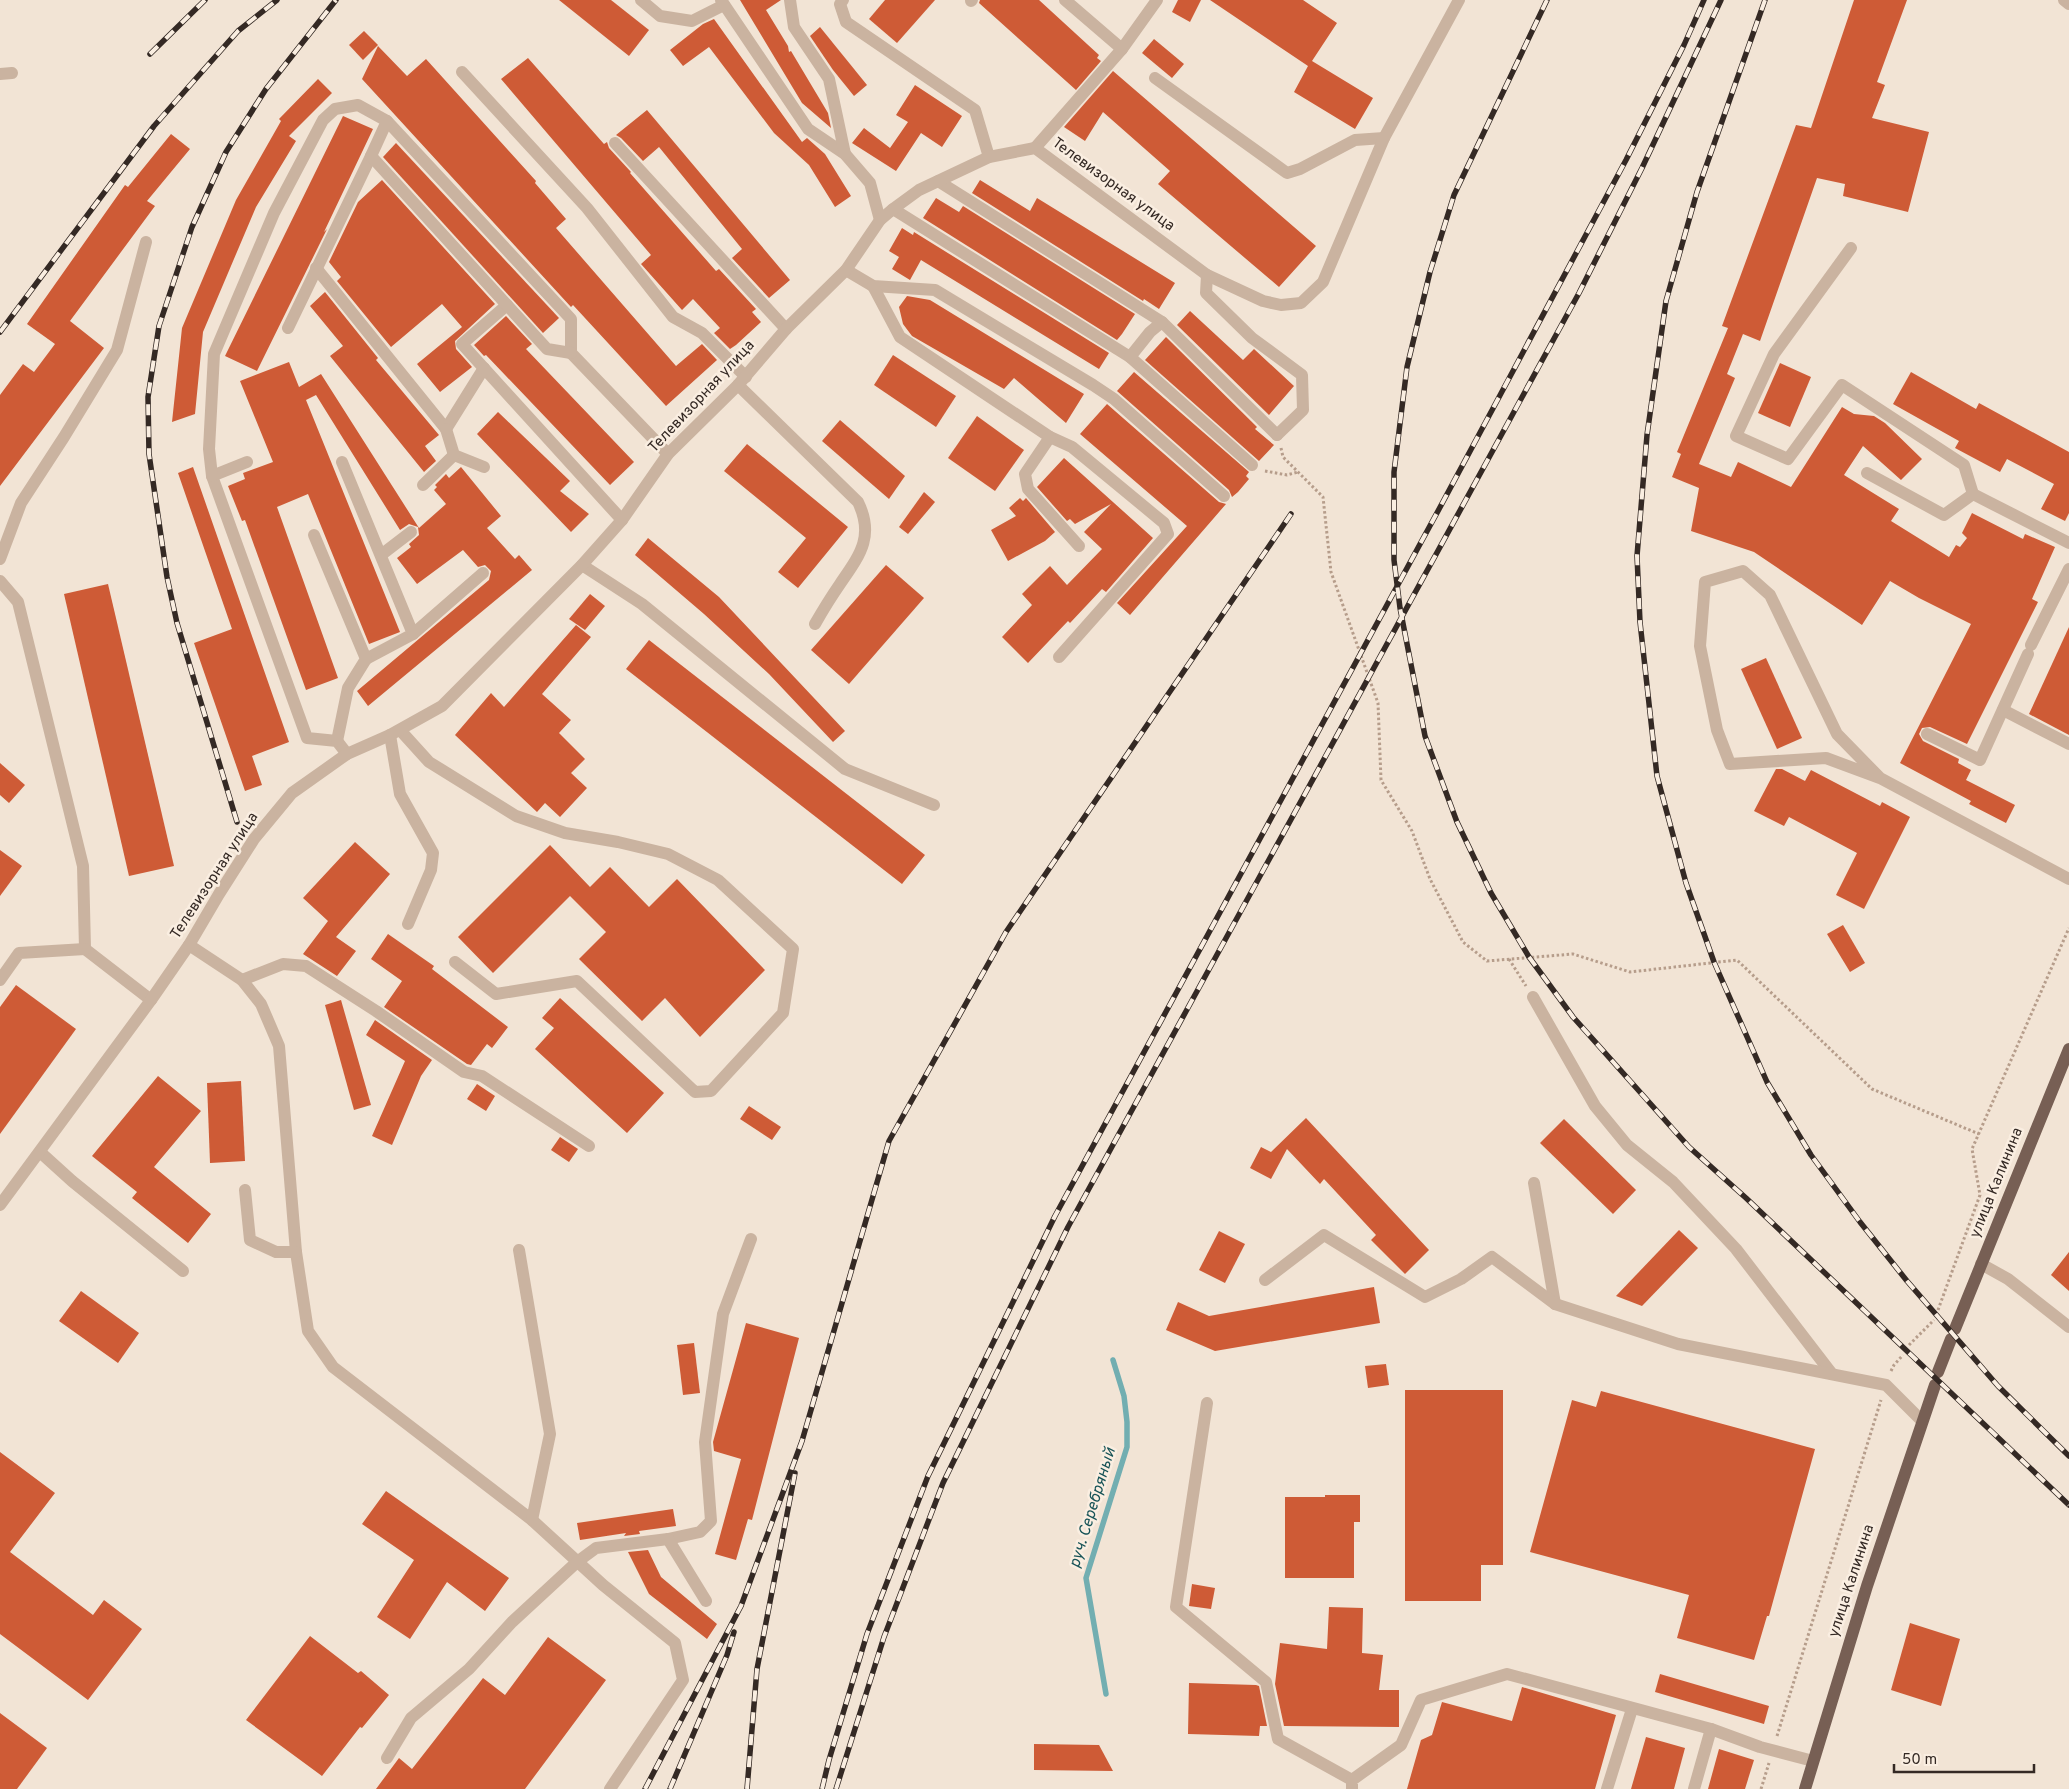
<svg xmlns="http://www.w3.org/2000/svg" width="2069" height="1789" viewBox="0 0 2069 1789" font-family="Overpass,sans-serif">
<style>
.lines{fill:none;stroke-linecap:round;stroke-linejoin:round}
.stream{stroke:#72aeb1;stroke-width:5.5}
.building{fill:#ce5b36}
.path{stroke:#b69d8b;stroke-width:3;stroke-dasharray:2.5 2.5;stroke-linecap:butt}
.minor{stroke:#cab3a0;stroke-width:12}
.major{stroke:#775f54;stroke-width:12}
.rail-casing{stroke:#342924;stroke-width:5.5}
.rail{stroke:#faeee1;stroke-width:4;stroke-dasharray:11;stroke-linecap:butt}
.labels{text-anchor:middle;dominant-baseline:central;stroke-width:5;stroke-linejoin:round;paint-order:stroke}
.street-label{font-size:15px;fill:#342924;stroke:#faeee1}
.water-label{font-size:16px;font-style:italic;fill:#175357;stroke:#faeee1}
</style>
<rect width="100%" height="100%" fill="#f2e4d5"/>
<g class="lines">
<!-- stream -->
<path class="stream" d="M1106,1694L1086,1578L1127,1447V1422L1124,1396L1113,1360"/>
</g>
<!-- building -->
<g class="building">
<path d="M559,0H611L649,30L629,56Z"/>
<path d="M740,0H781L766,10L788,46L789,52L791,51L828,113L831,128L802,103Z"/>
<path d="M885,0H935L897,43L869,19Z"/>
<path d="M980,0H1039L1099,55L1097,58L1101,61L1076,90L979,3Z"/>
<path d="M1178,0H1201L1190,22L1172,12Z"/>
<path d="M1210,0H1303L1337,23L1312,61L1373,98L1355,129L1294,92L1308,66Z"/>
<path d="M1854,0H1907L1877,82L1885,85L1872,118L1929,132L1908,212L1843,196L1845,184L1817,178L1760,341L1743,334L1727,374L1735,378L1699,464L1731,477L1738,462L1791,487L1842,407L1854,414L1874,416L1885,423L1922,459L1901,480L1863,446L1844,475L1899,509L1891,521L1949,557L1956,545L1960,547L1967,538L1962,533L1972,513L2023,539L2025,534L2055,547L2032,599L2038,602L1967,744L1930,727L1922,728L1919,734L1923,741L1959,759L1958,763L1971,770L1966,780L2015,805L2006,823L1969,804L1971,801L1900,763L1971,624L1919,598L1890,581L1862,625L1754,552L1691,531L1699,488L1672,477L1681,454L1677,452L1728,328L1722,326L1796,125L1811,128Z"/>
<path d="M714,19L802,142L807,138L825,154L851,196L835,207L809,165L774,133L709,47L683,66L670,50L703,24Z"/>
<path d="M820,27L867,85L854,96L833,70L810,36Z"/>
<path d="M364,31L378,45L363,60L349,45Z"/>
<path d="M1154,39L1184,64L1172,78L1142,53Z"/>
<path d="M378,46L407,76L426,59L536,181L535,183L566,219L556,228L676,366L702,344L717,360L666,406L573,305L571,307L362,79Z"/>
<path d="M528,58L604,144L607,142L609,148L631,172L630,173L716,271L719,269L756,309L752,312L761,322L736,345L730,349L714,333L720,328L693,299L682,310L641,264L651,255L501,79Z"/>
<path d="M1113,71L1316,246L1279,287L1158,184L1170,171L1103,112L1085,141L1064,127Z"/>
<path d="M318,79L332,93L289,136L296,141L256,207L203,332L195,414L172,422L182,328L236,200L281,121L279,119Z"/>
<path d="M915,85L962,116L942,147L921,133L896,171L852,143L864,128L890,148L908,122L896,115Z"/>
<path d="M647,110L790,280L769,298L732,258L742,249L659,147L643,161L621,138L616,135Z"/>
<path d="M343,116L373,129L324,232L327,229L257,371L225,356Z"/>
<path d="M171,134L190,149L147,201L155,206L70,321L104,348L0,486V395L23,364L34,372L55,344L27,324L125,185L128,187Z"/>
<path d="M396,143L559,318L543,333L383,157Z"/>
<path d="M382,180L495,304L455,341L456,349L472,367L440,392L417,364L462,327L442,304L391,347L337,281L341,277L329,262L358,202Z"/>
<path d="M980,180L1030,211L1037,198L1175,283L1159,309L1144,299L1143,301L972,193Z"/>
<path d="M936,198L959,212L963,206L1135,314L1122,334L1117,340L923,218Z"/>
<path d="M902,228L913,235L914,232L1109,353L1099,369L921,260L910,280L892,269L899,257L889,251Z"/>
<path d="M325,292L378,358L376,360L439,435L425,446L436,461L424,472L330,356L343,346L310,306Z"/>
<path d="M907,296L930,300L1084,394L1066,423L1014,378L1004,389L912,336L903,324L899,307Z"/>
<path d="M1190,311L1243,360L1254,349L1294,386L1269,415L1177,325Z"/>
<path d="M506,316L532,344L526,349L634,462L610,485L486,355L484,356L474,345Z"/>
<path d="M1166,337L1257,427L1255,429L1274,445L1259,461L1145,360Z"/>
<path d="M893,355L956,396L936,427L874,385Z"/>
<path d="M289,362L299,387L321,374L419,528L446,504L434,490L437,487L435,485L446,474L449,478L461,467L501,516L487,528L515,559L519,555L532,570L368,706L357,691L489,580L491,571L485,565L478,567L463,550L417,584L397,558L411,547L409,544L419,535L418,527L409,524L400,530L316,395L306,400L400,632L369,644L308,494L277,507L338,678L306,690L245,520L242,521L228,486L245,479L243,473L273,462L240,381Z"/>
<path d="M1780,363L1811,377L1790,427L1758,413Z"/>
<path d="M1134,372L1249,472L1246,476L1249,479L1238,492L1232,497L1229,490L1117,391Z"/>
<path d="M1911,372L1976,409L1979,403L2069,452V513L2065,521L2041,509L2054,484L2007,459L2000,472L1955,448L1959,441L1893,404Z"/>
<path d="M1107,404L1219,502L1226,504L1130,615L1117,603L1187,526L1080,434Z"/>
<path d="M498,412L570,481L560,491L589,514L571,532L477,434Z"/>
<path d="M977,416L1024,450L995,491L948,458Z"/>
<path d="M840,420L905,476L889,499L822,441Z"/>
<path d="M747,444L848,527L798,588L778,572L806,538L724,471Z"/>
<path d="M1064,458L1153,538L1106,592L1102,589L1070,623L1068,621L1028,663L1002,637L1032,605L1022,594L1050,566L1067,585L1102,549L1084,532L1111,504L1075,524L1070,519L1067,521L1037,487Z"/>
<path d="M193,467L289,742L252,756L262,785L245,791L194,643L232,629L178,473Z"/>
<path d="M924,492L935,502L908,534L899,527Z"/>
<path d="M1020,498L1023,501L1026,498L1055,532L1045,541L1008,561L991,530L1016,516L1009,508Z"/>
<path d="M648,538L719,597L845,731L833,742L769,674L704,614L635,555Z"/>
<path d="M886,565L924,598L849,684L811,650Z"/>
<path d="M108,584L174,866L129,876L64,594Z"/>
<path d="M590,594L605,606L585,630L569,619Z"/>
<path d="M576,625L591,637L542,694L571,720L559,733L585,759L571,773L587,788L560,817L545,803L537,812L455,735L491,693L504,707Z"/>
<path d="M2069,627V735L2029,714Z"/>
<path d="M649,640L925,855L902,884L626,669Z"/>
<path d="M1766,658L1802,738L1777,749L1741,669Z"/>
<path d="M0,763L25,785L9,803L0,795Z"/>
<path d="M1776,769H1782L1805,781L1811,770L1880,806L1882,802L1910,817L1864,909L1836,895L1857,853L1789,817L1784,826L1754,811Z"/>
<path d="M355,842L390,874L336,937L356,951L337,976L303,954L328,921L303,898Z"/>
<path d="M550,845L590,887L610,867L649,907L677,879L765,970L700,1037L665,998L642,1021L579,959L606,932L570,896L493,973L458,937Z"/>
<path d="M0,850L22,866L0,896Z"/>
<path d="M1843,925L1865,963L1850,972L1827,934Z"/>
<path d="M388,934L434,966L432,969L508,1027L492,1048L487,1044L471,1065L467,1064L384,1007L402,981L371,959Z"/>
<path d="M16,985L76,1029L0,1134V1007Z"/>
<path d="M560,998L664,1093L627,1133L535,1049L554,1028L542,1018Z"/>
<path d="M341,1000L371,1105L354,1110L325,1005Z"/>
<path d="M375,1020L432,1060L421,1076L392,1145L372,1136L405,1061L366,1035Z"/>
<path d="M158,1076L201,1111L154,1167L211,1214L188,1243L132,1198L137,1192L92,1156Z"/>
<path d="M241,1081L245,1161L210,1163L207,1083Z"/>
<path d="M477,1084L495,1096L486,1111L467,1099Z"/>
<path d="M749,1106L781,1127L772,1140L740,1119Z"/>
<path d="M1306,1118L1429,1250L1405,1274L1371,1240L1376,1235L1324,1179L1320,1184L1287,1149L1271,1179L1250,1168L1261,1147L1271,1152Z"/>
<path d="M1564,1119L1636,1190L1613,1214L1540,1143Z"/>
<path d="M560,1137L578,1149L569,1162L551,1150Z"/>
<path d="M1679,1230L1698,1248L1642,1306L1616,1296Z"/>
<path d="M1219,1231L1245,1244L1225,1283L1199,1270Z"/>
<path d="M2069,1252V1291L2051,1275Z"/>
<path d="M1374,1287L1380,1323L1215,1351L1166,1330L1178,1302L1209,1316Z"/>
<path d="M81,1291L139,1333L118,1363L59,1321Z"/>
<path d="M746,1323L799,1338L752,1520L748,1519L736,1560L715,1554L741,1459L714,1451L713,1442Z"/>
<path d="M694,1343L700,1393L683,1395L677,1345Z"/>
<path d="M1386,1364L1389,1385L1368,1388L1365,1366Z"/>
<path d="M1405,1390H1503V1565H1481V1601H1405Z"/>
<path d="M1601,1391L1815,1449L1769,1616H1767L1754,1660L1677,1638L1689,1595L1530,1552L1572,1400L1596,1407Z"/>
<path d="M0,1452L55,1493L10,1552L93,1615L104,1600L142,1629L88,1700L0,1634Z"/>
<path d="M386,1491L509,1578L485,1611L447,1582L410,1639L377,1617L414,1560L362,1524Z"/>
<path d="M1325,1495H1360V1522H1354V1578H1285V1497H1325Z"/>
<path d="M673,1509L676,1526L639,1531L640,1534L624,1536L626,1533L580,1540L577,1523Z"/>
<path d="M648,1550L661,1577L717,1624L707,1639L649,1594L628,1552Z"/>
<path d="M1192,1584L1215,1588L1211,1609L1189,1606Z"/>
<path d="M1329,1607L1363,1608L1362,1653L1383,1655L1379,1690H1399V1727L1284,1726L1275,1684L1280,1643L1327,1649Z"/>
<path d="M1910,1623L1960,1639L1941,1706L1891,1690Z"/>
<path d="M310,1636L358,1673L361,1671L389,1695L362,1728L360,1727L322,1776L246,1720Z"/>
<path d="M548,1637L606,1680L525,1789H376L399,1758L412,1769L483,1678L505,1695Z"/>
<path d="M1660,1674L1769,1706L1764,1724L1655,1692Z"/>
<path d="M1189,1683L1256,1685L1259,1686L1267,1726H1260L1259,1736L1188,1734Z"/>
<path d="M1522,1687L1616,1715L1595,1789H1407L1421,1740L1432,1735L1442,1702L1512,1721Z"/>
<path d="M0,1713L47,1748L17,1789H0Z"/>
<path d="M1646,1737L1685,1748L1674,1789H1631Z"/>
<path d="M1034,1744L1099,1745L1113,1771L1034,1770Z"/>
<path d="M1719,1749L1754,1760L1745,1789H1708Z"/>
</g>
<g class="lines">
<!-- path -->
<g class="path">
<path d="M1281,448L1283,457L1323,497L1331,572L1378,703L1381,780L1412,831L1430,879L1463,942L1487,961L1573,954L1630,972L1737,960L1872,1089L1979,1134"/>
<path d="M1265,471L1287,475L1298,472"/>
<path d="M1509,959L1526,986"/>
<path d="M1938,1310L1980,1195L1972,1149L2069,928"/>
<path d="M1909,1345L1934,1320"/>
<path d="M1891,1371L1894,1365L1903,1355"/>
<path d="M1777,1736L1881,1400"/>
<path d="M1761,1789L1769,1763"/>
</g>
<!-- minor -->
<g class="minor">
<path d="M641,0L660,16L692,21L724,5"/>
<path d="M721,0L808,129L845,154L870,183L880,220"/>
<path d="M790,0L794,27L829,79L845,154"/>
<path d="M843,0L840,4L846,22L975,110L989,157"/>
<path d="M1065,0L1122,49"/>
<path d="M2064,0L2069,4"/>
<path d="M971,1L972,0"/>
<path d="M462,72L587,208L673,317L702,333L746,377"/>
<path d="M0,74L12,73"/>
<path d="M1155,78L1287,173L1300,169L1355,140L1384,138"/>
<path d="M387,121L571,319V353L668,454"/>
<path d="M615,143L786,329"/>
<path d="M1035,148L1122,49L1157,0"/>
<path d="M938,181L1162,322L1277,435"/>
<path d="M893,209L1130,357L1252,465"/>
<path d="M1851,248L1774,354L1736,436L1788,459L1842,385L1964,465L1973,494"/>
<path d="M316,268L446,429L484,368"/>
<path d="M846,270L873,286L935,290L1093,385L1114,399L1224,496"/>
<path d="M1207,275L1206,293L1252,338L1302,375L1303,410L1277,435"/>
<path d="M873,286L900,337L1050,437L1072,447L1164,523L1168,534L1059,657"/>
<path d="M507,305L462,344L622,520"/>
<path d="M288,328L371,156"/>
<path d="M1130,357L1150,332L1162,322"/>
<path d="M738,385L858,502C875,537 859,556 840,584C831,597 823,610 815,624"/>
<path d="M446,429L454,455L484,467"/>
<path d="M1050,437L1025,474L1028,489L1079,546"/>
<path d="M247,462L212,476L307,738L337,741L347,754"/>
<path d="M342,462L413,634L366,659"/>
<path d="M1867,473L1944,515L1973,494L2069,543"/>
<path d="M212,476L209,449L214,354L274,213L323,120L335,109L358,105L387,121L371,156L547,349L571,353"/>
<path d="M423,485L454,455"/>
<path d="M314,535L366,659L348,688L337,741"/>
<path d="M381,555L411,532"/>
<path d="M0,559L21,503L64,437L117,350L146,242"/>
<path d="M582,565L642,604L845,769L934,805"/>
<path d="M0,581L18,602L83,866L85,949L151,1000"/>
<path d="M413,634L483,573"/>
<path d="M2031,645L2069,569"/>
<path d="M2003,710L2069,744"/>
<path d="M400,730L429,762L516,816L565,833L618,842L668,854L718,880L793,949L783,1013L711,1091L695,1092L577,981L496,994L455,962"/>
<path d="M1927,734L1980,760L2028,654"/>
<path d="M390,735L400,794L433,853L431,870L408,924"/>
<path d="M1880,778L1837,734L1770,595L1743,571L1705,582L1700,646L1717,730L1730,764L1826,758L1880,778L2069,879"/>
<path d="M189,945L242,980L261,1004L279,1046L296,1252L308,1331L333,1367L532,1520L603,1585L675,1643L683,1680L610,1789"/>
<path d="M0,980L19,953L85,949"/>
<path d="M242,980L283,964L306,966L376,1011L464,1072L482,1076L589,1146"/>
<path d="M1533,997L1595,1106L1627,1145L1673,1182L1736,1249L1832,1374"/>
<path d="M40,1152L72,1181L183,1271"/>
<path d="M1534,1183L1555,1304"/>
<path d="M245,1190L250,1240L276,1252H296"/>
<path d="M0,1205L151,1000L189,945L219,894L254,839L292,793L347,754L390,735L442,706L582,565L622,520L668,454L738,385L786,329L846,270L880,220L893,209L919,190L989,157L1035,148L1207,275L1263,301L1281,305L1301,303L1323,282L1384,138L1459,0"/>
<path d="M519,1250L550,1434L532,1520"/>
<path d="M1981,1264L2008,1279L2069,1327"/>
<path d="M1265,1280L1324,1235L1425,1297L1461,1279L1492,1257L1555,1304L1678,1344L1886,1385L1922,1421"/>
<path d="M1207,1403L1176,1607L1266,1682L1278,1739L1352,1780"/>
<path d="M668,1539L700,1532L711,1521L705,1442L723,1314L751,1239"/>
<path d="M387,1758L411,1718L469,1669L512,1622L577,1562L596,1548L668,1539L706,1601"/>
<path d="M1352,1789V1780L1401,1745L1421,1700L1507,1674L1711,1729L1760,1747L1813,1761"/>
<path d="M1607,1789L1632,1709"/>
<path d="M1694,1789L1711,1729"/>
</g>
<!-- major -->
<g class="major">
<path d="M1955,1329L2069,1049"/>
<path d="M1938,1372L1951,1339"/>
<path d="M1805,1789L1867,1586L1935,1385"/>
</g>
<!-- rail casing -->
<g class="rail-casing">
<g id="rail">
<path d="M1547,0L1454,195L1430,272L1407,367L1394,472V560L1400,608L1425,736L1457,822L1491,893L1529,957L1573,1017L1689,1147L1746,1198L2069,1505"/>
<path d="M1765,0L1697,192L1666,301L1647,435L1637,556L1640,622L1657,776L1686,883L1714,962L1767,1082L1811,1155L1860,1222L1907,1281L1998,1386L2069,1456"/>
<path d="M150,54L205,0"/>
<path d="M0,332L154,126L238,31L277,0"/>
<path d="M237,822L177,623L167,577L149,454L148,397L159,326L192,227L226,152L266,89L336,0"/>
<path d="M645,1789L741,1606L802,1441L889,1141L1006,932L1291,514"/>
<path d="M670,1789L727,1655L734,1632"/>
<path d="M747,1789L757,1669L795,1473"/>
<path d="M822,1789L829,1760L867,1634L928,1476L1055,1216L1438,511L1626,160L1684,45L1704,0"/>
<path d="M836,1789L884,1637L943,1483L1068,1227L1579,293L1642,168L1721,0"/>
</g>
</g>
<!-- rail -->
<use href="#rail" class="rail"/>
</g>
<g class="labels">
<!-- street labels -->
<g class="street-label">
<text transform="translate(1113 185) rotate(36)">Телевизорная улица</text>
<text transform="translate(702 397) rotate(-47)">Телевизорная улица</text>
<text transform="translate(215 876) rotate(-57)">Телевизорная улица</text>
<text transform="translate(1997 1183) rotate(-68)">улица Калинина</text>
<text transform="translate(1852 1581) rotate(-72)">улица Калинина</text>
</g>
<!-- water labels -->
<g class="water-label">
<text transform="translate(1093 1508) rotate(-73)">руч. Серебряный</text>
</g>
</g>
<!-- scale -->
<path d="M1894 1764v8h140v-8" fill="none" stroke="#342924" stroke-width="2.5"/>
<text x="1902" y="1764" font-size="15" fill="#342924" stroke="#faeee1" stroke-width="4" paint-order="stroke">50 m</text>
</svg>
